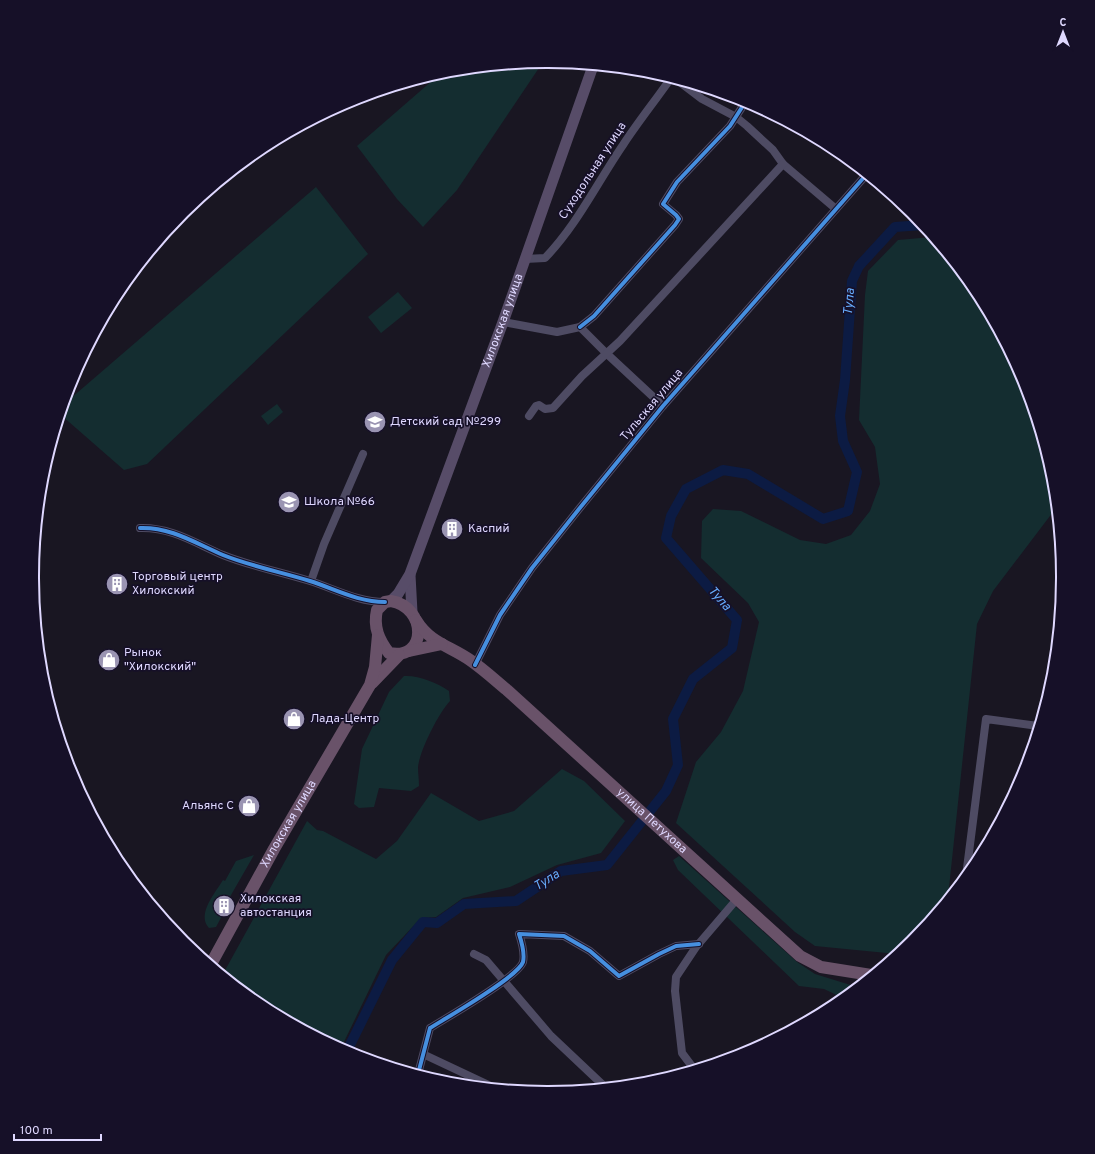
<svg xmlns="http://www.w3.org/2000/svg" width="1095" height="1154" viewBox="0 0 1095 1154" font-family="Overpass,sans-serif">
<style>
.green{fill:#142d30}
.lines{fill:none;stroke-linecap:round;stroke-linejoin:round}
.river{stroke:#0c1b43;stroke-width:10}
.minor{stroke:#4e4b63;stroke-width:8}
.major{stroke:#574c68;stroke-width:11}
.highway{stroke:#695269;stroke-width:12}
.cycleway-casing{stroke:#161028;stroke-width:6}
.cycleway{stroke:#468fdf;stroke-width:4}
.labels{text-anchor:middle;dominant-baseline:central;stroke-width:3.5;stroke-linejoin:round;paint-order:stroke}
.street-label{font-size:12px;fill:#dfd8ff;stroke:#161028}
.poi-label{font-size:12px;fill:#dfd8ff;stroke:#161028;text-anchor:start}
.water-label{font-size:13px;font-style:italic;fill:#67acfd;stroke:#161028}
.rim{fill:none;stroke:#dfd8ff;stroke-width:2}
</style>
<rect width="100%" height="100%" fill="#191622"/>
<!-- green -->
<g class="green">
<path d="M543,62L457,190L423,227L397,199L357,146L441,73Z"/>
<path d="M316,187L368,254L147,464L124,470L61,415L63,405Z"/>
<path d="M932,237L976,291L1024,380L1053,477L1056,508L993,591L977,624L948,897L912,942L897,954L815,946L795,932L676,823L696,762L721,732L743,691L759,622L748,603L701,558L702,521L713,509L741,511L800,540L826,544L851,535L870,511L880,484L875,447L859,420L865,295L868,271L898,240Z"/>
<path d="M398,292L412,308L381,333L368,317Z"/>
<path d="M277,404L283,412L268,425L261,416Z"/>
<path d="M404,676C418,675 438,683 449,691L450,701C438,714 420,750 418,767C418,773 419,780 419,786L411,791L379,788L374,807L359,808L354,804L362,749L389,692Z"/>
<path d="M562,769L584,781L625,821L601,853L557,865L510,887L463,898L436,917L421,918L386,955L341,1048L261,1005L223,974L307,821L317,830L323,831L376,859L397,841L431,793L479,821L514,811Z"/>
<path d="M254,855L227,902L223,901L219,907L224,912L216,927L209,928C196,914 216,892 223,880L225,881L236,861Z"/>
<path d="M679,856L797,962L815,974L857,987L843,998L824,989L799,986L678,870L673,860Z"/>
<path d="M439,1073L465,1084L447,1083L431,1078Z"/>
</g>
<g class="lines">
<!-- river -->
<path class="river" d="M347,1051L392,960L423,922L437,923L464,904L516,901L561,871L607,865L666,791L678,765L673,719L693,679L732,648L737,620L666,538L671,516L686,489L723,470L748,474L823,519L848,511L857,472L843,441L840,416L845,380L852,281L859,266L895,227L923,225"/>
<!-- minor -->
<g class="minor">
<path d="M677,80L702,99L736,117L747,126L773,150L783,164L836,209"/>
<path d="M525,259L545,258C577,225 597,183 623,145C638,122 655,101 671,78"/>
<path d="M503,322L557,332L580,327L606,353L663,406"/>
<path d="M580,327L594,316L675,225L679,219L676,215L663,204L677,182L730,126L746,101"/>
<path d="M529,416L536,406L539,405L545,409L553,408L582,376L620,341L783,164"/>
<path d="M140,528C171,527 195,543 223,555C250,566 281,572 310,581C335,589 358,602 385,602"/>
<path d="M311,581L324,544L363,454"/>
<path d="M475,665L500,615L532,568L579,509L663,406L866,175"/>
<path d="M966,876L986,719L1038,726"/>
<path d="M474,954L486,960L551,1036L605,1087"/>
<path d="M425,1055L493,1087"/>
<path d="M694,1069L682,1053L675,991L676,977L696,947L737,899"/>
<path d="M418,1074L430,1028C446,1018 518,977 523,962C525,953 522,943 519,934L564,936L590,951L619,976L659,954L676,946L699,944"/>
</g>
<!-- major -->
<g class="major">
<path d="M410,575L412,612"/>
<path id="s1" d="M391,601L398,594L410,574L503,322L593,66"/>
</g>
<!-- highway -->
<g class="highway">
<path d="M391,601C427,607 428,661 389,653C379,640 373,627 377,610L385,602Z"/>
<path id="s2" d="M416,620C430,643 450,646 470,660C483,669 495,680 507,690L800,956L821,967L871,975"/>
<path d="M409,651L442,644"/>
<path d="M372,683L399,655"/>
<path id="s3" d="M211,964L274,849L370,685L375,667L378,635"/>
</g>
<!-- cycleway casing -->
<g class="cycleway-casing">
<g id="cycleway">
<path d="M580,327L594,316L675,225L679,219L676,215L663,204L677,182L730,126L746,101"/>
<path d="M140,528C171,527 195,543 223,555C250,566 281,572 310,581C335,589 358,602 385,602"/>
<path d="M475,665L500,615L532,568L579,509L663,406L866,175"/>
<path d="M418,1074L430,1028C446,1018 518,977 523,962C525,953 522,943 519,934L564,936L590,951L619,976L659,954L676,946L699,944"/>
</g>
</g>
<!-- cycleway -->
<use href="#cycleway" class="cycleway"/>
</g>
<!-- icons -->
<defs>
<g id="school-disc" transform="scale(1.15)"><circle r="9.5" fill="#9a94b2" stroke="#161028"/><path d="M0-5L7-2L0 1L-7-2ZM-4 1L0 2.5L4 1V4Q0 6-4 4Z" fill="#fff"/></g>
<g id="building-disc" transform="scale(1.15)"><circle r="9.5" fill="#9a94b2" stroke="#161028"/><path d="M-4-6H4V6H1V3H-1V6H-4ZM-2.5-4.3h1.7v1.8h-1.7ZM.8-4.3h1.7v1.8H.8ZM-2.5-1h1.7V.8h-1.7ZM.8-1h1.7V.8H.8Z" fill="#fff"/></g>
<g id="shop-disc" transform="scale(1.15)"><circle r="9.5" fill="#9a94b2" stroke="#161028"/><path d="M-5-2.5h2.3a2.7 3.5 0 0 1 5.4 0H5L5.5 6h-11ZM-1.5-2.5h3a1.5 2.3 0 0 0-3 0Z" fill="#fff"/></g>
</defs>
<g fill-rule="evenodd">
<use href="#school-disc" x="375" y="422"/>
<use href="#school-disc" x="289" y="502"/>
<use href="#building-disc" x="452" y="529"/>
<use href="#building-disc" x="117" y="584"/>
<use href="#shop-disc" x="109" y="660"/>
<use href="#shop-disc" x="294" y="719"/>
<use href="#shop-disc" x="249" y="806"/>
<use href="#building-disc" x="224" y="906"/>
</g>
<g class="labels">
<!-- street labels -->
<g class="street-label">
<text transform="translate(593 171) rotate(-57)">Суходольная улица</text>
<text stroke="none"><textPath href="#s1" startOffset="303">Хилокская улица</textPath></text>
<text transform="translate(652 405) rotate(-50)">Тульская улица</text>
<text stroke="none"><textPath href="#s2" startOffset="311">улица Петухова</textPath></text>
<text stroke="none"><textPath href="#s3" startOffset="160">Хилокская улица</textPath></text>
</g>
<!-- poi labels -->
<g class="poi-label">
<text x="390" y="422">Детский сад №299</text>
<text x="304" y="502">Школа №66</text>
<text x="468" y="529">Каспий</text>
<text x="132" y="577">Торговый центр<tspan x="132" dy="14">Хилокский</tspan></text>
<text x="124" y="653">Рынок<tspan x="124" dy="14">"Хилокский"</tspan></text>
<text x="310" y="719">Лада-Центр</text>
<text x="234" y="806" text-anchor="end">Альянс С</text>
<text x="240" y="899">Хилокская<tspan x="240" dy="14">автостанция</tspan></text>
</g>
<!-- water labels -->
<g class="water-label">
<text transform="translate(850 302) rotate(-85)">Тула</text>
<text transform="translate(719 599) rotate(49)">Тула</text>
<text transform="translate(547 881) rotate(-32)">Тула</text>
</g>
</g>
<!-- crop -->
<path d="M0 0H1095V1154H0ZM547 68H548A508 508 0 0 1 1056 576V578A508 508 0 0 1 548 1086H547A508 508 0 0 1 39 578V576A508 508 0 0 1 547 68Z" fill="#161028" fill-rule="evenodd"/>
<path class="rim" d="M547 68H548A508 508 0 0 1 1056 576V578A508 508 0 0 1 548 1086H547A508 508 0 0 1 39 578V576A508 508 0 0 1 547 68Z"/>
<!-- north arrow -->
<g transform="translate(1063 32)" stroke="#161028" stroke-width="3" paint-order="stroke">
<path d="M0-3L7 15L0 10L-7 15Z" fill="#dfd8ff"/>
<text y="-6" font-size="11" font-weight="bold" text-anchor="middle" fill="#dfd8ff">С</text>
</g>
<!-- scale -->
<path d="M14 1134v6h87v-6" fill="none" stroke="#dfd8ff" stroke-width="2"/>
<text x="20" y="1134" font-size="12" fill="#dfd8ff" stroke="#161028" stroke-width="3" paint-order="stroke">100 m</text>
</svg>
